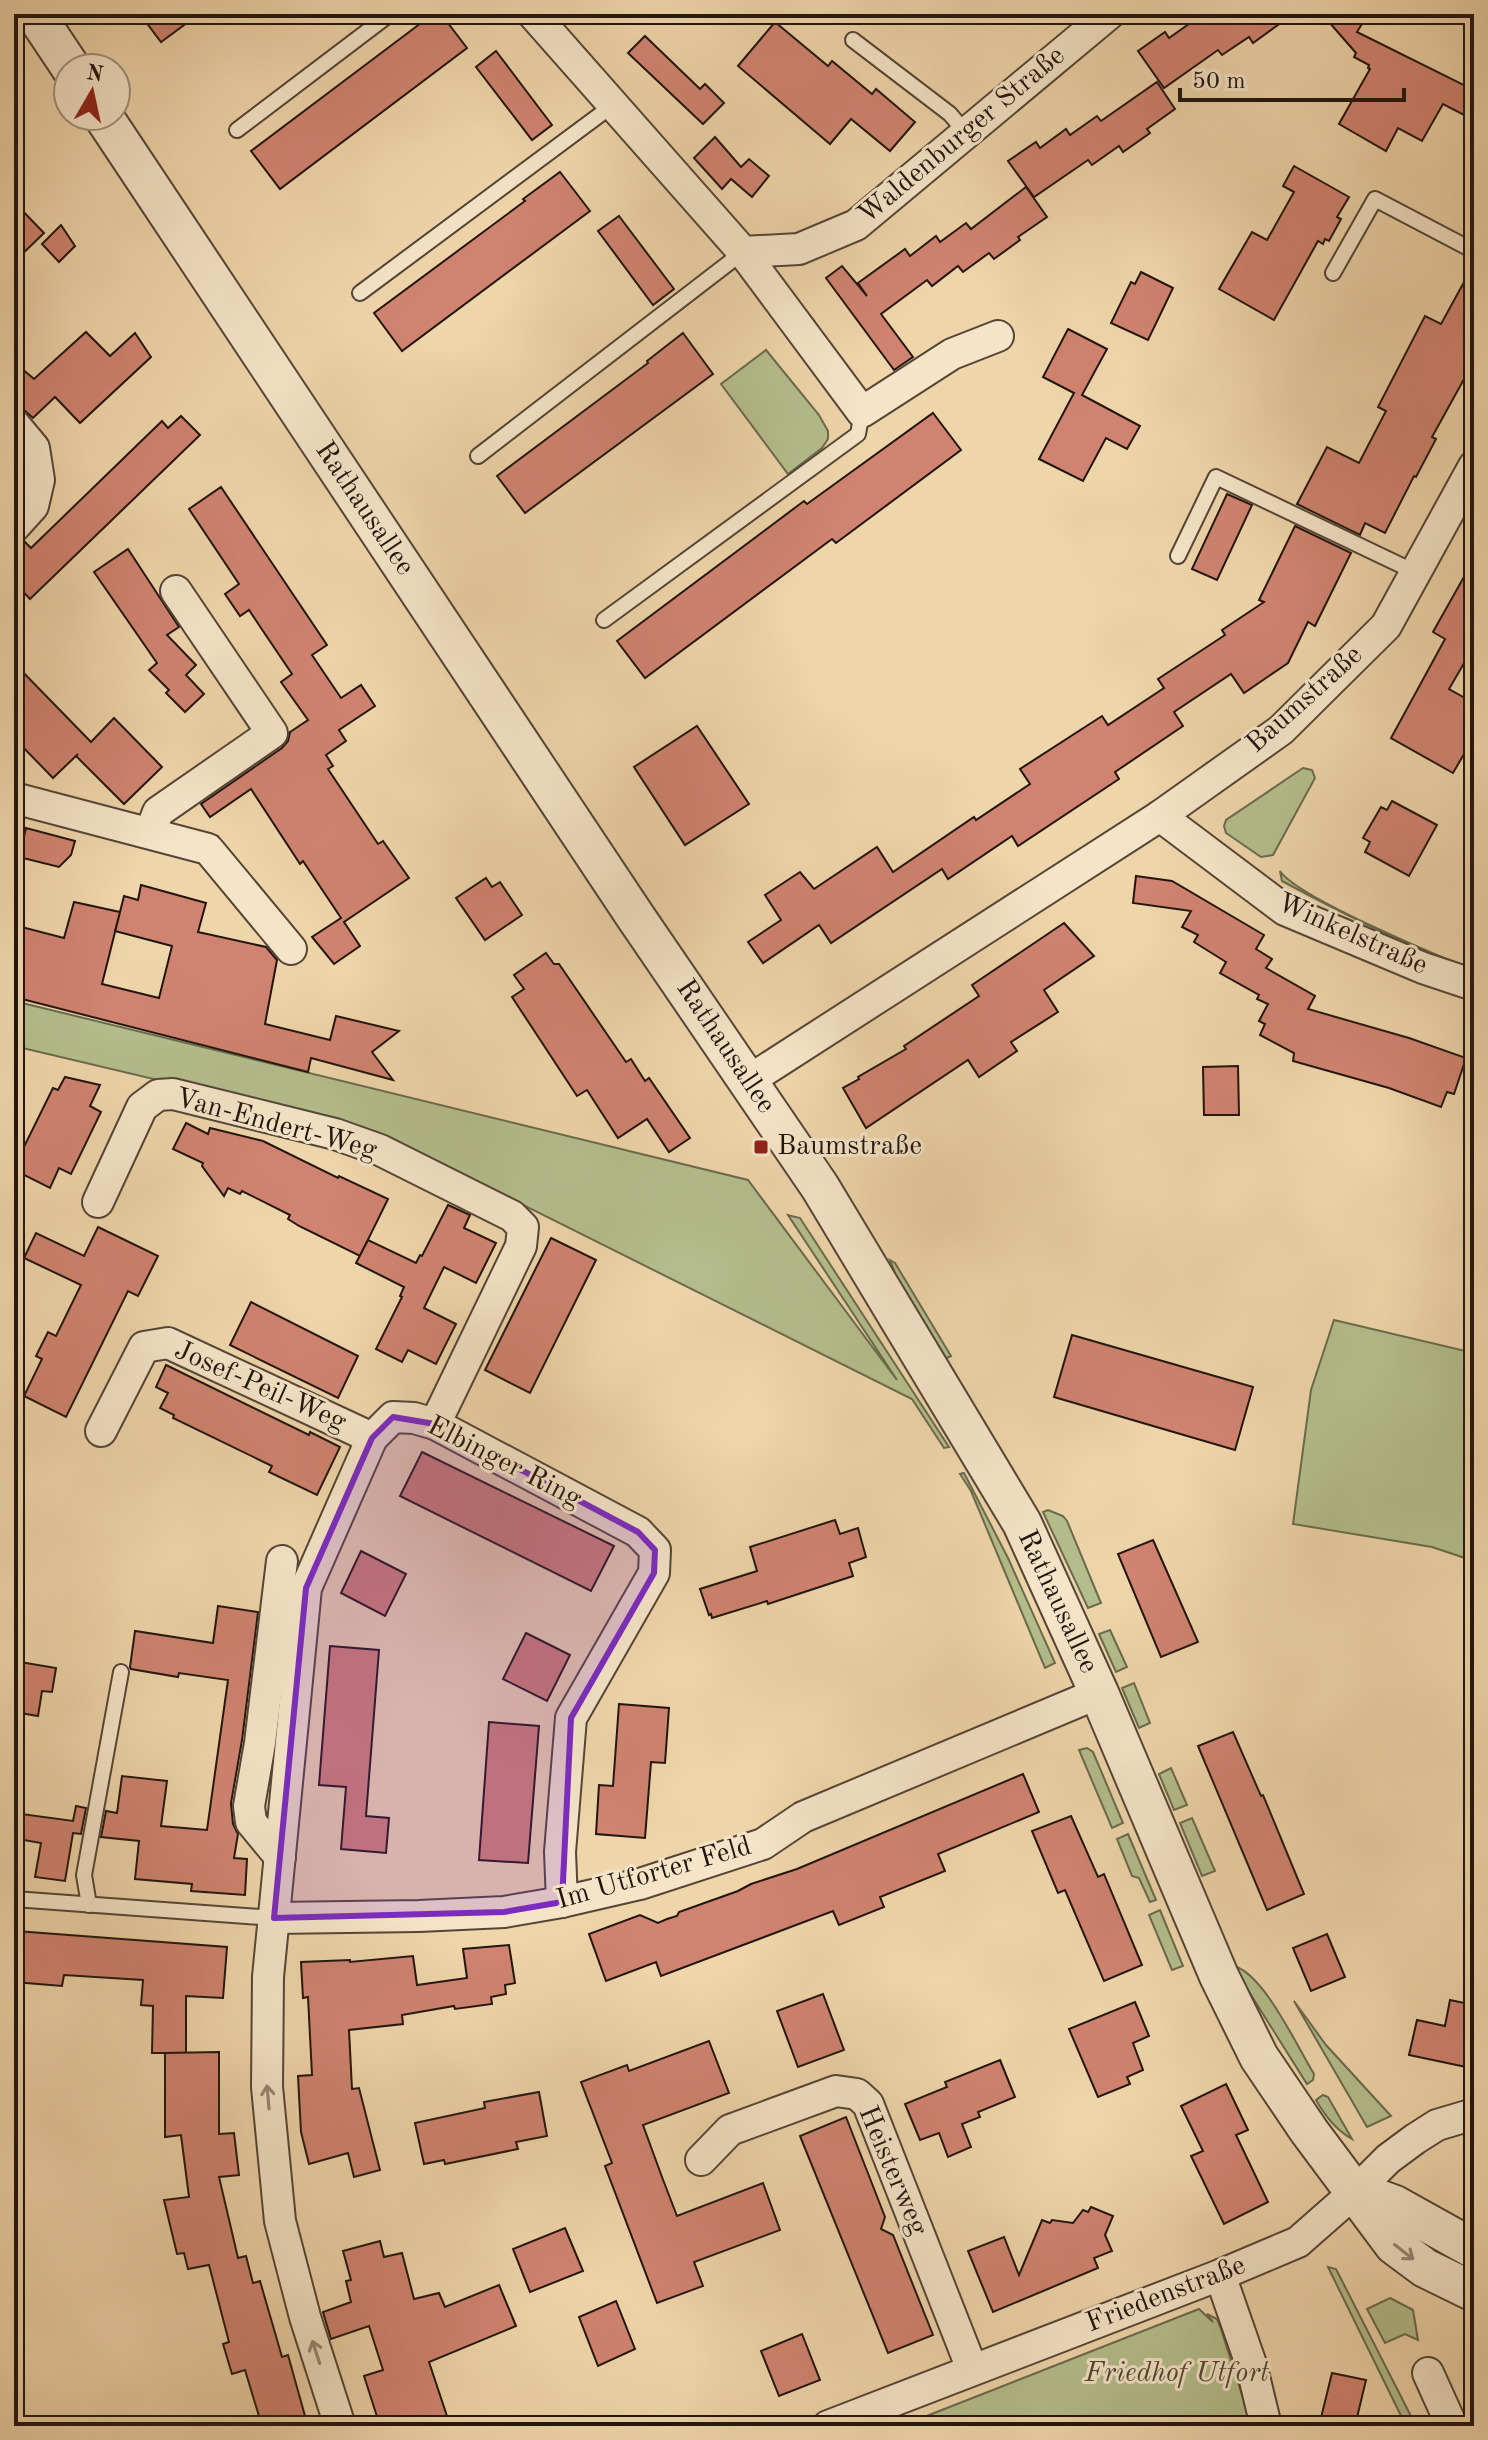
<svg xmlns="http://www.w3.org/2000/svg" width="1488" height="2440" viewBox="0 0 1488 2440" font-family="'Old Standard TT',serif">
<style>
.green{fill:#b4be8c;stroke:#6a6a4e;stroke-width:2}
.building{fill:#d08370;stroke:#21150f;stroke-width:2;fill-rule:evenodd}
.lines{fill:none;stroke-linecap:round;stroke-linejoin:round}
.service-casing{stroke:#544536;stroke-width:18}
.minor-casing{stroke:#544536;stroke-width:34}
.tertiary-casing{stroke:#544536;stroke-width:42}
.service{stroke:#f5e4c8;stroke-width:14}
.minor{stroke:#f5e4c8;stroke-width:30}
.tertiary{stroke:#f5e4c8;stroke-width:38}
.oneway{stroke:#968775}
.marked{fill:#7b2cbf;fill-opacity:0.2;stroke:#7b2cbf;stroke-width:6;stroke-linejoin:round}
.poi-dot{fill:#8f2418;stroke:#f5e4c8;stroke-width:3}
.labels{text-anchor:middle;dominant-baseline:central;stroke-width:6;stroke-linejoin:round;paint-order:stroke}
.street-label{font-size:28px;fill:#21150f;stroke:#f5e4c8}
.poi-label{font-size:28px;fill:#21150f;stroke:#f5e4c8;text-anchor:start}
.park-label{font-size:28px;font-style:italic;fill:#4d4834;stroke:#f5e4c8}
</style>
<rect width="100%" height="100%" fill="#efd5aa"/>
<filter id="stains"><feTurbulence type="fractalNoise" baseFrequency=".0025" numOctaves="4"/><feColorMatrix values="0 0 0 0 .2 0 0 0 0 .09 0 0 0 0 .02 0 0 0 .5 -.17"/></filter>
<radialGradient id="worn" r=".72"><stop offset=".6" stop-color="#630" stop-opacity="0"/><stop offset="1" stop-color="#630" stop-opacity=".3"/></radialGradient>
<!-- green -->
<g class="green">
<path d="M766,350L819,415L828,431V439L822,448L788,474L721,384Z"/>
<path d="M1303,768L1312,770L1315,778L1273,855L1261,857L1226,833L1224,826L1226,820Z"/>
<path d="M1280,871C1296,896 1440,958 1474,969V971C1407,946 1345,915 1282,881Z"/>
<path d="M14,1001L748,1180L897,1380L788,1215L800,1218L949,1447L944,1448L912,1399L377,1132L14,1046Z"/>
<path d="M890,1260L895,1263L951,1356L945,1359L901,1289Z"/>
<path d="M1334,1320L1474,1353V1561L1432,1547L1293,1524L1311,1390Z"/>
<path d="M964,1473L1008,1558L1055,1663L1045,1668L971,1491L960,1474Z"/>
<path d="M1048,1510L1063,1516L1067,1521L1101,1603L1088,1608L1043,1512Z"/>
<path d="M1110,1630L1127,1667L1116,1672L1099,1634Z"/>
<path d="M1134,1683L1150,1723L1139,1728L1122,1688Z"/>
<path d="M1087,1748L1093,1752L1123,1823L1112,1828L1079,1750Z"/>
<path d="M1171,1768L1187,1805L1174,1810L1159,1774Z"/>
<path d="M1192,1818L1215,1871L1202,1876L1180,1823Z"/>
<path d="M1128,1834L1156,1900L1150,1902L1139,1878L1132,1876L1117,1839Z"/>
<path d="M1160,1910L1183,1966L1172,1970L1149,1915Z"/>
<path d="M1237,1967C1266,1979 1297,2046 1314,2074L1313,2080L1307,2084L1234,1968Z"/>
<path d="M1294,2001L1326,2045L1391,2116L1367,2127Z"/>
<path d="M1323,2095L1328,2097L1352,2139C1336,2130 1325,2116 1316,2100Z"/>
<path d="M1328,2267L1336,2269L1416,2426H1406Z"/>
<path d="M1390,2298L1413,2310L1418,2340L1405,2334L1385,2343L1367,2309Z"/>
<path d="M1199,2309L1213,2322L1207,2314L1217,2319L1220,2326L1252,2426H901Z"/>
</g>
<!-- building -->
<g class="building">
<path d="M140,14H199L161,42Z"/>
<path d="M433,14H441L467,48L280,189L251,151Z"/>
<path d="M1203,14H1293L1253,43L1249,37L1222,55L1218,50L1164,88L1138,51L1165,32L1169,38Z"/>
<path d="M1322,14H1368L1357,32L1474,90V120L1443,104L1422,141L1398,128L1386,151L1339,124L1370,69L1368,68L1369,65L1354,57L1356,53Z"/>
<path d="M775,22L828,66L832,61L872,94L876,89L915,122L890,151L851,119L830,144L738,66Z"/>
<path d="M645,36L700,89L705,84L724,103L703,124L628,53Z"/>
<path d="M496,51L552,125L532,140L476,67Z"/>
<path d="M1157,82L1175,109L1147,129L1150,133L1123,152L1119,146L1092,165L1088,160L1034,197L1008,161L1036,142L1040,148L1066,129L1070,135L1097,116L1101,121Z"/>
<path d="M715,137L741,167L749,159L769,176L752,197L731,179L722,189L694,158Z"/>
<path d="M1294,166L1349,197L1337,217L1341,219L1329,241L1325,239L1323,244L1318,241L1274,320L1219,289L1252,232L1267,240L1294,192L1283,186Z"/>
<path d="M560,172L590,211L402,351L374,313L525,201L523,199Z"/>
<path d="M1026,187L1047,217L1018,237L1020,240L994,259L989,253L963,272L958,266L932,286L927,280L881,314L913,357L894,370L826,278L842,266L867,296L858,283L905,249L910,256L936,236L940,242L966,223L971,229Z"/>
<path d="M14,202L44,233L14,262Z"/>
<path d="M619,216L674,289L653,305L598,231Z"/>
<path d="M61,225L75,246L59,262L42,244Z"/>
<path d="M1474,264V361L1432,437L1436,439L1416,477L1414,476L1385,533L1365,523L1360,535L1297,504L1327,447L1359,463L1386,411L1378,407L1425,316L1441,324Z"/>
<path d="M1141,272L1173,288L1148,340L1111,323L1131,282L1135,284Z"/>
<path d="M1068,329L1107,349L1082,395L1140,426L1127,449L1106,438L1083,481L1039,459L1074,393L1043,377Z"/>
<path d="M86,332L110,356L135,333L151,357L80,423L55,397L33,418L14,401V362L34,379Z"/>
<path d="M683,333L713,374L525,513L497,476L648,363L647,361Z"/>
<path d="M933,413L961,450L836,543L832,539L645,678L617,641L804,501L807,504Z"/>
<path d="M181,416L200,435L30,599L14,582V545L24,541L31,548L162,421L168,428Z"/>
<path d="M221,487L327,645L312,655L341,698L361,685L375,706L339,730L346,741L326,755L333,766L328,769L378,844L383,841L409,878L344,922L360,946L334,964L312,937L341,918L303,861L300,864L251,789L210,817L201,804L282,748L288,741L290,732L308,720L281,682L292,674L263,631L249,610L240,616L225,594L239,584L189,509Z"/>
<path d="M1227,494L1252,505L1217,580L1192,569Z"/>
<path d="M1295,526L1351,553L1315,626L1308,622L1288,663L1244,693L1231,674L1174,712L1183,726L1115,772L1119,779L1018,846L1012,836L948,879L942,869L831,943L819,925L763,963L748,942L781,920L765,895L800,872L814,889L877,847L893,872L974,817L976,820L1030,784L1020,769L1102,716L1108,725L1164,688L1158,679L1225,635L1222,630L1264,602L1259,600Z"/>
<path d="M128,549L179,627L167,635L196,665L186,675L204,694L185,712L166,693L169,690L149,670L157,663L94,572Z"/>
<path d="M1474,559V646L1449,689L1474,703V737L1453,773L1391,738L1445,639L1433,632Z"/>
<path d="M14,663L91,742L114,718L162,767L124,804L76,756L78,754L53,778L14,738Z"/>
<path d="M697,726L749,804L685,845L634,767Z"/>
<path d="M1392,801L1437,825L1409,876L1365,852L1370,842L1363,838L1381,807L1387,810Z"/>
<path d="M26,828L75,841L71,855L59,867L19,857Z"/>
<path d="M1136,876L1172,881L1264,935L1256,949L1272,959L1266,968L1315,996L1308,1009L1409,1038L1466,1058L1454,1094L1447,1092L1441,1107L1389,1088L1293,1061L1294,1053L1260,1035L1265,1024L1259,1021L1268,1004L1257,999L1259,995L1220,973L1226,962L1194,942L1198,935L1182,927L1191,911L1133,903Z"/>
<path d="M486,878L492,887L500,882L522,915L485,940L456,898Z"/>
<path d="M141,885L206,903L198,932L266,947L277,960L265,1024L330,1040L336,1016L399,1031L372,1052L393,1080L311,1058L308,1072L14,997V925L64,938L74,902L120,912L124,896L138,900ZM120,912L115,931L172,946L159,998L102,984Z"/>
<path d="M1064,923L1094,956L1044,990L1058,1012L1011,1042L1017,1051L979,1077L968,1060L866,1128L843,1088L859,1079L858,1077L906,1049L904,1046L979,996L972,985Z"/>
<path d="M546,953L554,964H559L626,1062L631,1059L645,1081L649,1078L690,1138L669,1152L647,1119L618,1138L587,1090L577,1096L512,997L524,989L514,975Z"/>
<path d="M1238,1066L1239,1115H1204L1203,1067Z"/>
<path d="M65,1077L100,1085L90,1106L101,1112L71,1174L59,1168L50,1188L14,1170V1167L53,1088L58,1090Z"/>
<path d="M186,1123L208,1134L210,1128L263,1141L338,1178L339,1176L388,1199L360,1256L299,1226L288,1219L290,1215L242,1191L240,1194L228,1188L224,1196L202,1166L203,1163L173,1149Z"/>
<path d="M448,1205L470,1215L464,1228L496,1243L476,1283L444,1267L424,1308L456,1324L436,1364L408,1350L402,1362L376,1349L402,1297L400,1296L404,1287L356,1263L368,1240L416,1263L420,1255L422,1256Z"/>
<path d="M98,1227L158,1256L138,1296L128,1291L66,1417L24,1396L42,1359L36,1356L48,1332L56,1336L81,1285L24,1258L36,1233L84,1256Z"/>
<path d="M551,1238L596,1260L530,1393L485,1370Z"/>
<path d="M251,1302L358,1356L338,1398L230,1345Z"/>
<path d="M1072,1335L1253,1387L1235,1450L1054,1397Z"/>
<path d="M166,1365L309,1435L310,1432L340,1447L317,1495L269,1472L272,1466L173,1418L174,1415L160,1408L168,1393L156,1387Z"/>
<path d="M422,1452L614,1546L591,1591L400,1496Z"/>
<path d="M835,1520L840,1534L858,1528L866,1557L849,1563L853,1576L768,1604L767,1601L712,1618L711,1614L709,1615L700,1589L757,1571L750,1547Z"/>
<path d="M1153,1540L1198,1642L1161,1657L1118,1554Z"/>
<path d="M361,1551L406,1574L385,1616L341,1593Z"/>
<path d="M218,1606L258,1612L242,1740L231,1803L233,1824L238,1834L234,1858L247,1859L245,1895L191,1891L192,1884L135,1879L139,1841L101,1837L106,1811L117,1813L122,1776L167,1781L161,1826L207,1830L228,1680L179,1673L178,1677L131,1669L130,1667L135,1631L213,1643Z"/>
<path d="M526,1633L570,1655L547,1701L503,1679Z"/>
<path d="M330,1646L379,1650L366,1816L389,1818L386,1853L341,1849L346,1787L319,1785Z"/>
<path d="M14,1661L56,1668L52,1692L42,1691L38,1716L14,1712Z"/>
<path d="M619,1704L669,1708L665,1763L651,1762L645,1838L596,1834L599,1785L613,1786Z"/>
<path d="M489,1722L539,1726L528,1863L479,1860Z"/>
<path d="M1233,1732L1261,1796L1263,1795L1304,1894L1267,1910L1198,1746Z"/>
<path d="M1023,1774L1039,1812L938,1854L945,1871L880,1897L884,1907L839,1925L833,1911L661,1976L656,1962L606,1981L589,1934L640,1915L658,1923L667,1919L677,1916L679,1912L738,1891L751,1884L797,1869Z"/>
<path d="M76,1806L86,1808L81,1834L73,1833L65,1881L35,1877L41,1843L18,1839L22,1814L73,1821Z"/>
<path d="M1071,1816L1098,1877L1104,1874L1142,1965L1104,1981L1065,1890L1058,1893L1032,1831Z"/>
<path d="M16,1931L227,1947L223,1998L186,1996V2053H152L153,2006L141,2005L143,1980L64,1975L62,1986L14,1982Z"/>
<path d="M1327,1934L1345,1977L1311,1991L1293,1948Z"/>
<path d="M509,1945L515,1983L505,1985L506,1994L491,1997L492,2004L455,2009L454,2006L402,2015L403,2024L349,2030L352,2089L359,2088L380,2170L354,2177L348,2153L309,2164L301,2132L298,2076L312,2075L308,1997L303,1998L301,1962L350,1960V1962L413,1956L417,1985L467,1978L463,1949Z"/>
<path d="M823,1994L844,2050L798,2067L777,2011Z"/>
<path d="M1450,2000L1474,2005V2053L1471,2068L1409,2055L1417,2020L1445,2026Z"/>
<path d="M1135,2002L1149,2036L1133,2043L1143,2070L1127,2077L1130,2084L1098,2097L1069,2029Z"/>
<path d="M709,2041L729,2093L643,2125L662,2177L677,2216L763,2183L780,2230L694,2262L703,2286L657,2303L605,2166L612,2163L581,2082L627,2065L629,2071Z"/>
<path d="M219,2052V2134L234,2133L239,2175L219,2177L238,2258L246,2256L253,2283L260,2281L282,2357L288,2355L305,2416L271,2426H262L245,2370L232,2374L223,2344L229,2342L209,2265L188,2269L184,2253L177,2254L164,2200L189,2197L181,2135L165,2137V2053Z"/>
<path d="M1000,2060L1015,2097L978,2112L980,2117L962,2124L971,2147L948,2157L939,2133L920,2140L905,2104L947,2087L945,2082Z"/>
<path d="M1226,2084L1248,2130L1236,2135L1268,2202L1224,2224L1191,2156L1203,2151L1181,2106Z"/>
<path d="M539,2092L547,2136L516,2142L518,2149L445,2164L444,2160L424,2164L415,2123L485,2108L484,2102Z"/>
<path d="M846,2117L885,2217L881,2229L893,2235L933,2335L888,2353L800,2136Z"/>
<path d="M1091,2207L1113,2216L1105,2235L1112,2251L1094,2258L1098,2268L993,2312L968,2251L1004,2237L1019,2275L1042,2220L1050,2223L1052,2220L1073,2223L1083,2210L1088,2212Z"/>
<path d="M565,2228L583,2271L530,2292L513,2249Z"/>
<path d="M380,2241L384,2257L402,2253L414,2299L439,2293L445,2307L499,2285L516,2326L429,2362L448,2419L426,2426H380L364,2376L383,2370L369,2326L331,2339L323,2312L351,2302L346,2281L351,2280L343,2251Z"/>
<path d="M616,2301L635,2349L598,2366L579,2317Z"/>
<path d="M802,2334L820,2380L779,2396L761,2351Z"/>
<path d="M1332,2373L1366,2380L1355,2426H1319Z"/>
</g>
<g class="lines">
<!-- service casing -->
<g class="service-casing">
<g id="service">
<path d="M853,40L950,114L966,133"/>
<path d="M237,130L390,14"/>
<path d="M1333,273L1375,199L1474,251"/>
<path d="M360,293L613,105"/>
<path d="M478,456L743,252"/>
<path d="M1178,556L1216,477L1415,572"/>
<path d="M604,620L858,434L862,412"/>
<path d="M14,1899L274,1918"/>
<path d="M89,1905L84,1875L121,1672"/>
</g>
</g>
<!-- minor casing -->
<g class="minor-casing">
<g id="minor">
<path d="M533,14L743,252L799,249L856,225L1109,14"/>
<path d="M743,252L862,412L952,354L998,336"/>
<path d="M14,424L34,448L39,480L33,506L14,527"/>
<path d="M14,798L208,849L291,949"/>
<path d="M1160,816L1285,910L1423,968L1474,985"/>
<path d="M150,833L158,812L272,733L176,591"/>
<path d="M748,1081L1160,816L1281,730L1386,626L1474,466"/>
<path d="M98,1202L142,1107L158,1095L173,1094L335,1134L380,1150L512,1216L523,1227L521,1246L435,1424"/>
<path d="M101,1431L144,1347L168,1343L372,1438"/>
<path d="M280,1857L251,1822L249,1806L260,1743L282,1561"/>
<path d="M274,1918L419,1916L504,1912L562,1902L640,1884L763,1844L803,1817L1099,1693"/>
<path d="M701,2160L730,2130L836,2091L857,2094L868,2104L972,2369"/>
<path d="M1220,2275L1251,2364L1266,2426"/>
<path d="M1428,2373L1452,2426"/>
<path d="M340,2426L305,2317L280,2221L267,2087L268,1977L306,1588L372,1438L393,1417L414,1418L435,1424L638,1532L655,1550L654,1573L571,1718L560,1852L562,1902"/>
<path d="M828,2426L1220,2275L1298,2242L1356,2191L1388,2159L1415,2139L1437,2125L1474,2114"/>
</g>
</g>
<!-- tertiary casing -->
<g class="tertiary-casing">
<g id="tertiary">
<path d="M35,14L71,68"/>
<path d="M103,116L635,916L820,1187L1022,1523L1099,1693L1219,1976L1259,2057L1309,2131L1394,2245L1425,2268L1474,2292"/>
<path d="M1356,2191L1395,2205L1474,2249"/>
</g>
</g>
<!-- service -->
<use href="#service" class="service"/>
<!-- minor -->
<use href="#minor" class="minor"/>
<!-- tertiary -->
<use href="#tertiary" class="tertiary"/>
</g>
<!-- one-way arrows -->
<defs><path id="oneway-shaft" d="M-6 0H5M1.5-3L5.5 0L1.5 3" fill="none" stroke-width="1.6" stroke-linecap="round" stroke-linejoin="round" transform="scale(2)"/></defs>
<g class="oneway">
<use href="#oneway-shaft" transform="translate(268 2097) rotate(-95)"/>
<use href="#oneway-shaft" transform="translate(1404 2252) rotate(38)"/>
<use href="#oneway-shaft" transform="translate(316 2352) rotate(-108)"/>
</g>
<!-- marked area -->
<path class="marked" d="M393,1417L435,1424L638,1532L655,1550L654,1573L571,1718L562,1902L504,1912L274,1918L306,1588L372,1438Z"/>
<!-- markers -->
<rect class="poi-dot" x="753" y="1139" width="16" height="16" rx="4"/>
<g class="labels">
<!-- street labels -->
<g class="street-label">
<text transform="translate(962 136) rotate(-40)">Waldenburger Straße</text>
<text transform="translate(364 509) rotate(56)">Rathausallee</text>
<text transform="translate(1305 700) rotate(-42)">Baumstraße</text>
<text transform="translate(1352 935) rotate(24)">Winkelstraße</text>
<text transform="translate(725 1047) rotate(56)">Rathausallee</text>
<text transform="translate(276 1125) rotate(15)">Van-Endert-Weg</text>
<text transform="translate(260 1387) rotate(24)">Josef-Peil-Weg</text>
<text transform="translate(504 1463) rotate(27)">Elbinger Ring</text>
<text transform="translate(1057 1602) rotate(65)">Rathausallee</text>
<text transform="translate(654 1874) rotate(-16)">Im Utforter Feld</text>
<text transform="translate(892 2171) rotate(67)">Heisterweg</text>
<text transform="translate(1166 2295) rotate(-21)">Friedenstraße</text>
</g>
<!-- poi labels -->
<g class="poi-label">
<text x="777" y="1147">Baumstraße</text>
</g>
<!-- park labels -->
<g class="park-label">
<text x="1177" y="2374">Friedhof Utfort</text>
</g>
</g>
<!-- margin -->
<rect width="1488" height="2440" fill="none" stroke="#efd5aa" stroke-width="48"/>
<rect x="16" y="16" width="1456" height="2408" fill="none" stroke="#21150f" stroke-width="4"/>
<rect x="24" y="24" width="1440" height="2392" fill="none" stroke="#21150f" stroke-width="2"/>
<!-- north arrow -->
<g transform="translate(92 92) rotate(9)"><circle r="38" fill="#f5e4c8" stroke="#a0917e" stroke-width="2"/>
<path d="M0-6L14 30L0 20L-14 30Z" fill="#8f2418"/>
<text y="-12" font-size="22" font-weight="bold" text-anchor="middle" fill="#21150f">N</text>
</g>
<!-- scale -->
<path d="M1180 88v12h224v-12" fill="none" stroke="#21150f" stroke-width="4"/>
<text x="1192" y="88" font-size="24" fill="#21150f" stroke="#f5e4c8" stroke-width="6" paint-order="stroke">50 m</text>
<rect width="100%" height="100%" filter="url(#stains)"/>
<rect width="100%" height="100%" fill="url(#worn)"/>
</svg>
